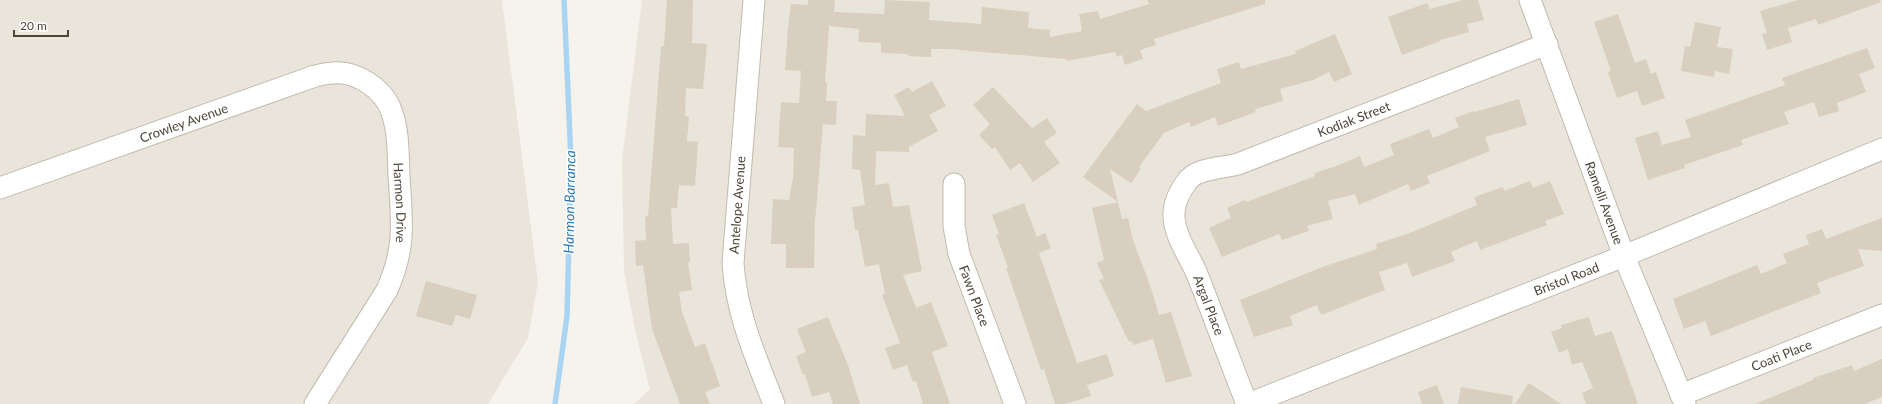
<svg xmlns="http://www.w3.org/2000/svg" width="1882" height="404" viewBox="0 0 1882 404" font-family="Lato,sans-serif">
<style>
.residential{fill:#eae5da}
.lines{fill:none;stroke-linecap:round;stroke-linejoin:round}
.stream{stroke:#a9d4f2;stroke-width:5.5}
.building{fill:#d8cfc1}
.minor-casing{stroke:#c2bbae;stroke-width:23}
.minor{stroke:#fff;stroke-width:21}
.labels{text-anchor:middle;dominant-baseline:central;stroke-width:3;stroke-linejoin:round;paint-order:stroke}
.street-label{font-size:13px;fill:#4b4439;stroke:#fff}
.water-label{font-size:14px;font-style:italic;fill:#2e7ab2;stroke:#fff}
</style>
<rect width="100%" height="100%" fill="#f6f3ec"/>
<!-- residential -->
<g class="residential">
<path d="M0,0H502L538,282L528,338L488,404H0Z"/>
<path d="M642,0H1882V404H634L650,389L636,334L624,272L622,160Z"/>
</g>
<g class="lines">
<!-- stream -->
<path class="stream" d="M555,404L567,316L571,161L564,0"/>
</g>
<!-- building -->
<g class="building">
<path d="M667,0H693L692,43L707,44L703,89L686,88L685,116L689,117L687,141L698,142L695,186L679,185L677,208H671L673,244L689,243L690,262L688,263L692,290L679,292L682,312L695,347L705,343L720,386L705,392L710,404H680L652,329L643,265L636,266L635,241L646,240L645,217L648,216L661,46H664Z"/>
<path d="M808,0H835L834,12L884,14L885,0L930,2L929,20L981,24L982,7L1029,12L1028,28L1050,30V37L1082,31L1079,14L1098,11L1100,19L1149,4L1147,0H1265V4L1154,39L1156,45L1140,50L1143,59L1125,65L1122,55L1117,57L1115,52L1066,61V59L949,49H931V57L908,56L909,54L881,53V43L858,42L859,29L829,26L825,82H827L826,101H837L836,125L823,124L815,222L814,268H786V244H771L773,199L789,200L793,177L794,148L778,147L781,102L799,103L801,71L785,70L788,29L791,4L808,5Z"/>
<path d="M1463,0H1478L1484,20L1467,24L1469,32L1440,40L1441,41L1402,55L1388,17L1427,3L1430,9Z"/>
<path d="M1798,0H1880L1881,2L1818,25L1816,19L1788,28L1792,42L1767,50L1762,34L1767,33L1760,11Z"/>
<path d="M1618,14L1635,63L1646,59L1651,74L1656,72L1665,98L1642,106L1637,91L1617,98L1608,72L1611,71L1594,22Z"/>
<path d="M1695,22L1721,27L1717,47L1733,49L1729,74L1715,71L1714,77L1681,71L1685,46L1690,47Z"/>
<path d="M1335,34L1352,74L1334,82L1329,72L1313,80L1280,89L1283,101L1255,109L1256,112L1218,126L1215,117L1191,127L1189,122L1164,133L1139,167L1141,169L1131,183L1110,169L1122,219L1128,218L1133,240L1151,288L1159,315L1171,312L1192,376L1166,383L1153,339L1133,345L1132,341L1129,342L1099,280L1104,279L1097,263L1104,260L1092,208L1118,202L1083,177L1137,104L1146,111L1221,83L1217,69L1239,62L1241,69L1296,54L1295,51Z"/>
<path d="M1867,48L1875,68L1859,74L1866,92L1837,103L1839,111L1819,117L1814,102L1784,112L1789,124L1741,140L1743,145L1684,165L1685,168L1648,180L1635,138L1658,131L1662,145L1691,137L1685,120L1785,85L1782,78Z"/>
<path d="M932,81L946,106L929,115L938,131L909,147V152L876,151L875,185L889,183L893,207L909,205L922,271L903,275L916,308L931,302L943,333L948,346L932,352L950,404H923L916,381L913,382L907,365L893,370L885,348L900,343L882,295L885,294L879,264L865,267L858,230H855L852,207L865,205L860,170L852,169L853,135L865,136L866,114L905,116L894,95L909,87L912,92Z"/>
<path d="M993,87L1032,128L1047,118L1057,133L1044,142L1060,163L1033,182L1020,163L1010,170L995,147L992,149L979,135L990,124L973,105Z"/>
<path d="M1519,99L1527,125L1485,137L1490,151L1427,176L1430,183L1411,191L1408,184L1359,205L1355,194L1328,201L1333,219L1307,226L1309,231L1282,240L1279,234L1222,257L1209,228L1231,218L1227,208L1245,200L1246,202L1315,176L1314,173L1334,167L1360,156L1364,167L1394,155L1390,144L1429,129L1433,138L1459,127L1455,118L1474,111L1475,112Z"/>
<path d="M1530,181L1533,188L1550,181L1564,214L1545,221L1547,225L1480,250L1477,241L1451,252L1455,261L1412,277L1407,263L1379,272L1385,290L1321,315L1317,305L1290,316L1293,325L1254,337L1240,300L1325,266L1377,249L1376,244L1410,233L1477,205L1474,197L1503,187L1504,191Z"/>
<path d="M1024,203L1037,237L1045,233L1051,248L1039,253L1077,363L1107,354L1114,376L1087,385L1091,396L1065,404H1055L1044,369L1041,370L1006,268L1008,267L996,235L999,234L992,215Z"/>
<path d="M1882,218V251L1858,249L1864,266L1817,283L1821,293L1711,336L1705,321L1684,329L1673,299L1757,265L1761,274L1787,263L1783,254L1809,244L1806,235L1822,229L1826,239Z"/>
<path d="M426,281L477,295L470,319L456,315L452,326L416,316Z"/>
<path d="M828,317L848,365L860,404H833L829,392L812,397L805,374L803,375L796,356L806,352L797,329Z"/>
<path d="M1589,317L1595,336L1612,331L1638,404H1586L1582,393L1593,388L1582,362L1572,365L1568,349L1559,353L1551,332L1562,328L1561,325Z"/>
<path d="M1882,359V397L1865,404H1755L1813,380V378L1852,365L1854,371Z"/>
<path d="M1529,383L1561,404H1515Z"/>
<path d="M1437,385L1444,404H1422L1418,392Z"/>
<path d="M1461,387L1513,396L1512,404H1458Z"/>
</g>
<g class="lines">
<!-- minor casing -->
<g class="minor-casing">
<g id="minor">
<path d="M754,0L733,263C736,313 756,358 774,404"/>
<path id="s1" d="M1530,0L1624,256L1685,404"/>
<path id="s2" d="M954,184V226L959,254L1015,404"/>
<path id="s3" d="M0,188L315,76C321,75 327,73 333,73C358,71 385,90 392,113C399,133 398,156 399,177C402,222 406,247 387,290L315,404"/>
<path id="s4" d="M1681,395L1882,315"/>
<path id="s5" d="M1247,404C1230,361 1214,317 1197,274C1189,255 1176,239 1174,218C1173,204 1180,190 1189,179C1199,168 1224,168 1238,164L1547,44"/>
<path id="s6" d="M1248,404L1624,256L1882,149"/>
</g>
</g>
<!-- minor -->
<use href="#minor" class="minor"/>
</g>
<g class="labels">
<!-- street labels -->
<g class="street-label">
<text stroke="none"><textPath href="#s5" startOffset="419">Kodiak Street</textPath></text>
<text stroke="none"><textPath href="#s3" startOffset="195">Crowley Avenue</textPath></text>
<text stroke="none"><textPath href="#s3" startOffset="519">Harmon Drive</textPath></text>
<text stroke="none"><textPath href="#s1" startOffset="216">Ramelli Avenue</textPath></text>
<text transform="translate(737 205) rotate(-86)">Antelope Avenue</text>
<text stroke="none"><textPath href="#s6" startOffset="342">Bristol Road</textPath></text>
<text stroke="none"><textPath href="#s2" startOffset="115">Fawn Place</textPath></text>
<text transform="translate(1209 305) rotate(69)">Argal Place</text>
<text stroke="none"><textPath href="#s4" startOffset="108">Coati Place</textPath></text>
</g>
<!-- water labels -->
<g class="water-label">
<text transform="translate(569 202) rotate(-89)">Harmon Barranca</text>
</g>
</g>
<!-- scale -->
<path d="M14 30v6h54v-6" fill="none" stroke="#4b4439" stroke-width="2"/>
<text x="20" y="30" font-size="12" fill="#4b4439" stroke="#ffffff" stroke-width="3" paint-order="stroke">20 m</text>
</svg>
